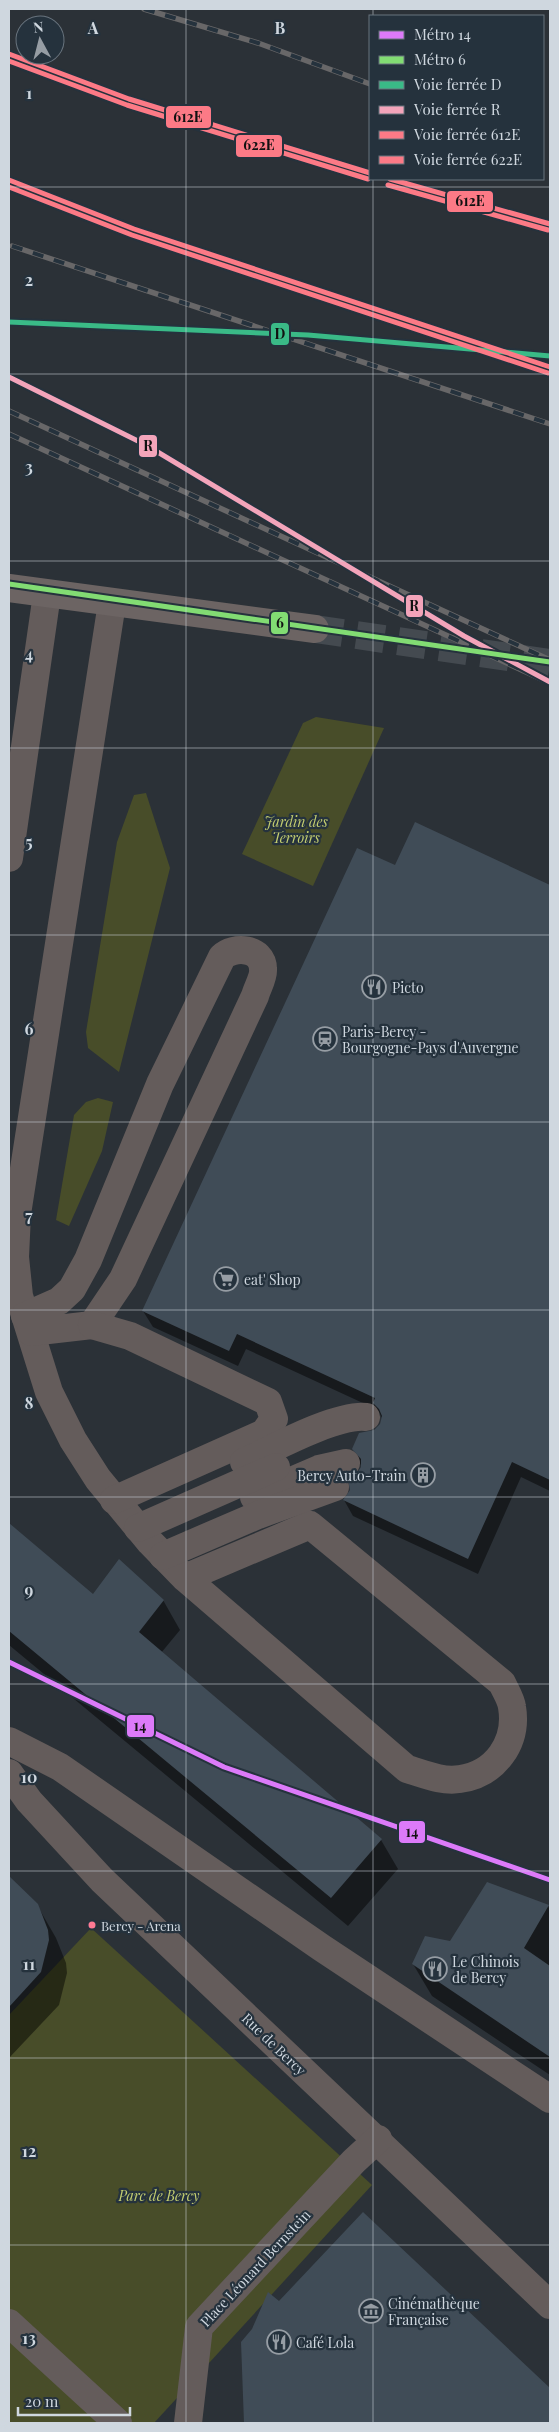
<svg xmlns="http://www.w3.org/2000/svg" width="559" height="2432" viewBox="0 0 559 2432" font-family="'Playfair Display',serif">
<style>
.green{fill:#484d29}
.shadow{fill:#0007}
.building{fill:#404c57}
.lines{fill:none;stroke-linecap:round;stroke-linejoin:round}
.major-tunnel{stroke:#444a50;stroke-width:28;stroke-dasharray:28 14;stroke-linecap:butt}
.minor{stroke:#645c5b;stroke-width:28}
.major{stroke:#6c6463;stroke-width:28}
.rail-casing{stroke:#686768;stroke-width:5.5}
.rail{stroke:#25323d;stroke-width:4;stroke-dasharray:11;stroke-linecap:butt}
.rail-1-casing{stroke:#25323d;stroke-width:9}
.rail-2-casing{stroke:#25323d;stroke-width:9}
.rail-3-casing{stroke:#25323d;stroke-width:9}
.rail-4-casing{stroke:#25323d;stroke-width:9}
.rail-1{stroke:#3aba87;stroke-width:5}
.rail-2{stroke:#f3a4ba;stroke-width:5}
.rail-3{stroke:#fc7a86;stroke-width:5}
.rail-4{stroke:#fc7a86;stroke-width:5}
.metro-1-casing{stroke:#25323d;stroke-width:9}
.metro-2-casing{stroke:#25323d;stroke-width:9}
.metro-1{stroke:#dc7af9;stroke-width:5}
.metro-2{stroke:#82dc73;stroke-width:5}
.grid{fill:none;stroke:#cfd7df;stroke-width:1;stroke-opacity:0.55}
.bus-dot{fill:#fe7a93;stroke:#25323d;stroke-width:2}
.labels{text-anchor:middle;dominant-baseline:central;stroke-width:4.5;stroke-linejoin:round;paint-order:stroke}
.bus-label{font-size:13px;fill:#cfd7df;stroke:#25323d;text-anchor:start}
.park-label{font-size:14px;font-style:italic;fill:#c4ce70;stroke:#25323d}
.poi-label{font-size:14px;fill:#cfd7df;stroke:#25323d;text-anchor:start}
.street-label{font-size:14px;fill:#cfd7df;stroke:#25323d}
.grid-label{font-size:16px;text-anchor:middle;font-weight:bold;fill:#cfd7df;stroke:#25323d;stroke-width:4.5;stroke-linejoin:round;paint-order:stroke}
.line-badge{stroke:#25323d;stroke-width:2}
.pale-badge-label{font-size:14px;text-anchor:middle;font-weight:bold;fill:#111}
</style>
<rect width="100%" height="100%" fill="#2b3137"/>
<!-- green -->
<g class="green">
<path d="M316,717L384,728L313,886L242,854L303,723Z"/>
<path d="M146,793L170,868L119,1072L88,1048L86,1032L117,842L134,795Z"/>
<path d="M98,1098L113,1102L102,1151L69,1226L56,1220L74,1115L86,1102Z"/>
<path d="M91,1928L372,2185L154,2423H9V2015Z"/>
</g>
<!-- shadow -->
<g class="shadow">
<path d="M416,824L550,887V1491L521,1477L478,1574L353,1516L344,1500L352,1490L362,1468L354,1449L381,1424L382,1418L378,1410L246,1349L238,1366L153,1327L143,1311L396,867Z"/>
<path d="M9,1525L93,1596L163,1600L180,1630L161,1653L381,1840L398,1869L348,1926L9,1645Z"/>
<path d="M9,1878L37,1905L56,1938L66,1963L67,1973L59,2005L9,2058Z"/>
<path d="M487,1883L548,1906L550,1910V2075L432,1996L413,1964L451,1942Z"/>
<path d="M363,2214L550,2390V2423H245L242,2342Z"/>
</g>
<!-- building -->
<g class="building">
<path d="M415,822L550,885V1480L512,1462L468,1559L343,1500L350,1490L348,1479L356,1475L361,1467V1459L352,1449L359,1433L374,1430L380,1424L382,1416L379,1409L373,1403L375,1398L237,1334L229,1351L142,1311L357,848L395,865Z"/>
<path d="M9,1523L93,1594L119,1559L164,1600L139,1632L382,1839L331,1898L9,1631Z"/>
<path d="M9,1876L38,1904L48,1930L49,1940L41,1972L9,2007Z"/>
<path d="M487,1882L549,1905L524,1948L550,1966V2057L412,1964L425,1936L450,1941Z"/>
<path d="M363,2212L550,2388V2423H244L241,2342L252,2329L268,2292L279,2301Z"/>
</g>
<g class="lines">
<!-- major-tunnel -->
<path class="major-tunnel" d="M315,629L550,663"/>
<!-- minor -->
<g class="minor">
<path d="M112,603L17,1214L15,1257L19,1296L49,1392L73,1440L98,1479L150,1542L185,1578L407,1769C424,1774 442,1782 460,1779C495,1774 518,1743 512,1707C511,1699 505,1690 502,1683L310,1525L185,1578"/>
<path d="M9,858L47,594"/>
<path d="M25,1316L59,1301L72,1289L88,1260L160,1084L222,957C233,946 263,947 263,969C264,977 257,988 255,996L123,1279L92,1325L31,1332"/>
<path d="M92,1325L130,1336L268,1402L274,1419L264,1433L114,1500"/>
<path d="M244,1462C274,1448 336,1414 366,1417"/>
<path d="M254,1497L319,1469L346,1463"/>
<path d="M138,1528L276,1467"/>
<path d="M163,1556L258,1515L335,1487"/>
<path d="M9,1741L60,1767L322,1948L550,2099"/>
<path d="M9,1773L29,1801L102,1880L550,2305"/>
<path d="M9,2323L118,2423"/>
<path d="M188,2423L199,2327L354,2161L378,2139"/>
</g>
<!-- major -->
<path class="major" d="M9,588L315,629"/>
<!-- rail casing -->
<g class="rail-casing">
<g id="rail">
<path d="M144,9L258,43L370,84"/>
<path d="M12,246L550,424"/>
<path d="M9,411L550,660"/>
<path d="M9,434L550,683"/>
</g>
</g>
<!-- rail -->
<use href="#rail" class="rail"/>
<!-- rail-1 casing -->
<g class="rail-1-casing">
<path id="rail-1" d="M9,322L308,335L550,356"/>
</g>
<!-- rail-2 casing -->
<g class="rail-2-casing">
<path id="rail-2" d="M9,377L146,445L464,636L550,682"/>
</g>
<!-- rail-3 casing -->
<g class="rail-3-casing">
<g id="rail-3">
<path d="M9,54L129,99L370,173"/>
<path d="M390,179L550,224"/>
<path d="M9,180L134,229L550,367"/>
</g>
</g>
<!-- rail-4 casing -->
<g class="rail-4-casing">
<g id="rail-4">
<path d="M9,61L127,105L368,179"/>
<path d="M388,185L548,230"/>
<path d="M9,187L132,235L548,373"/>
</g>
</g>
<!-- rail-1 -->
<use href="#rail-1" class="rail-1"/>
<!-- rail-2 -->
<use href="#rail-2" class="rail-2"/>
<!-- rail-3 -->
<use href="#rail-3" class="rail-3"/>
<!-- rail-4 -->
<use href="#rail-4" class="rail-4"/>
<!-- metro-1 casing -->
<g class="metro-1-casing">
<path id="metro-1" d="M9,1662L224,1767L550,1880"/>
</g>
<!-- metro-2 casing -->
<g class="metro-2-casing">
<path id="metro-2" d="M9,584L550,662"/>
</g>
<!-- metro-1 -->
<use href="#metro-1" class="metro-1"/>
<!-- metro-2 -->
<use href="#metro-2" class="metro-2"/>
</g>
<!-- grid -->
<path class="grid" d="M186,9V2423M373,9V16M373,179V2423M9,187H550M9,374H550M9,561H550M9,748H550M9,935H550M9,1122H550M9,1310H550M9,1497H550M9,1684H550M9,1871H550M9,2058H550M9,2245H550"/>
<!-- icons -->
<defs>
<g id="restaurant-ring" transform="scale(1.25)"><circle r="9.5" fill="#25323d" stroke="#969da4" stroke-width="1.5"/><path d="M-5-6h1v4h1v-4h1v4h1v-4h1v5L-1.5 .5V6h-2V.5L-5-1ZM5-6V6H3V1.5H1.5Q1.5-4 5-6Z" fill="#969da4"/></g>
<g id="station-ring" transform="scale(1.25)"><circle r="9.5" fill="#25323d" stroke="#969da4" stroke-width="1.5"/><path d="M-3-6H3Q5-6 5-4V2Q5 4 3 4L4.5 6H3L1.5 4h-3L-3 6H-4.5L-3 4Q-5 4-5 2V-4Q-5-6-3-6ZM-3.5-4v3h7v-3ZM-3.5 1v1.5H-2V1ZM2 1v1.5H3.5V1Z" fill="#969da4"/></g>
<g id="supermarket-ring" transform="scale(1.25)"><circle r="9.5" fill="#25323d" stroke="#969da4" stroke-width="1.5"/><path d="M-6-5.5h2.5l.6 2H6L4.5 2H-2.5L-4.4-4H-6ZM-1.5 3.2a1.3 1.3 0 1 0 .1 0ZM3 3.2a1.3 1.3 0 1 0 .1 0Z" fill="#969da4"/></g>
<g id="building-ring" transform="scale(1.25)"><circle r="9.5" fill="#25323d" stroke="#969da4" stroke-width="1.5"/><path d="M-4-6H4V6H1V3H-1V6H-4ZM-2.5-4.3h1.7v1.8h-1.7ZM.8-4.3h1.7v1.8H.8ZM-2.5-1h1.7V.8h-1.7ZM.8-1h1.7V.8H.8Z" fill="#969da4"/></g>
<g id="museum-ring" transform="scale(1.25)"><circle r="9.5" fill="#25323d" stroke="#969da4" stroke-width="1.5"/><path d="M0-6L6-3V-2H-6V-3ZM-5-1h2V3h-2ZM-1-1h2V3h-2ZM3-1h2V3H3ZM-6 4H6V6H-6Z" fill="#969da4"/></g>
</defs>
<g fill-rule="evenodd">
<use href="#restaurant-ring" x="374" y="987"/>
<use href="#station-ring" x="325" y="1039"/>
<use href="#supermarket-ring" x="226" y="1279"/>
<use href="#building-ring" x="423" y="1475"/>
<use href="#restaurant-ring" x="435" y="1969"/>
<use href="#museum-ring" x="371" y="2311"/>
<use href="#restaurant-ring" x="279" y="2342"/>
</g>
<!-- markers -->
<circle class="bus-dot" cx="92" cy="1925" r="4.5"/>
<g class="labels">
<!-- bus labels -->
<g class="bus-label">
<text x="101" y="1925">Bercy - Arena</text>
</g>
<!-- park labels -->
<g class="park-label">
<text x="296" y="821">Jardin des<tspan x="296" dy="16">Terroirs</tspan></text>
<text x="159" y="2195">Parc de Bercy</text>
</g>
<!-- poi labels -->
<g class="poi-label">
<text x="392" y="987">Picto</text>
<text x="342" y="1031">Paris-Bercy -<tspan x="342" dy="16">Bourgogne-Pays d'Auvergne</tspan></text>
<text x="244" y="1279">eat' Shop</text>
<text x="406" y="1475" text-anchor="end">Bercy Auto-Train</text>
<text x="452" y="1961">Le Chinois<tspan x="452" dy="16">de Bercy</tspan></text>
<text x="388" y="2303">Cinémathèque<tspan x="388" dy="16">Française</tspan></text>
<text x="296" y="2342">Café Lola</text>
</g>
<!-- street labels -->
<g class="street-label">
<text transform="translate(274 2044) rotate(44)">Rue de Bercy</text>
<text transform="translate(255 2268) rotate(-47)">Place Léonard Bernstein</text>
</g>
</g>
<g class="grid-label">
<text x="93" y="34">A</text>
<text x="280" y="34">B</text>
<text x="29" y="99">1</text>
<text x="29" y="286">2</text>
<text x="29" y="473">3</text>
<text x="29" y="660">4</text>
<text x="29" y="848">5</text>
<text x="29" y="1035">6</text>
<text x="29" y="1222">7</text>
<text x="29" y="1409">8</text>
<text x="29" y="1596">9</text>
<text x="29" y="1783">10</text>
<text x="29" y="1970">11</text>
<text x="29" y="2157">12</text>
<text x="29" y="2344">13</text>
</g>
<g class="line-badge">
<rect x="165" y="105" width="47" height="24" rx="5" fill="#fc7a86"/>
<rect x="235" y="134" width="48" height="24" rx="5" fill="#fc7a86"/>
<rect x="446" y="190" width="48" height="23" rx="5" fill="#fc7a86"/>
<rect x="270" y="322" width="20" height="24" rx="5" fill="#3aba87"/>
<rect x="138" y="434" width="20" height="24" rx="5" fill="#f3a4ba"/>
<rect x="405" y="594" width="19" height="24" rx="5" fill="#f3a4ba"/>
<rect x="270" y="611" width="19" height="24" rx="5" fill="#82dc73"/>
<rect x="126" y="1714" width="29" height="24" rx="5" fill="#dc7af9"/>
<rect x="398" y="1820" width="28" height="24" rx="5" fill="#dc7af9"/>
</g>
<g class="pale-badge-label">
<text x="188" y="122">612E</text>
<text x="259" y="150">622E</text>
<text x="470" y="206">612E</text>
<text x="280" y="339">D</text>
<text x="148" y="451">R</text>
<text x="414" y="611">R</text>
<text x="280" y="628">6</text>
<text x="140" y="1731">14</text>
<text x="412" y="1837">14</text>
</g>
<!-- border -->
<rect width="559" height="2432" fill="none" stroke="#cfd7df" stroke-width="20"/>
<!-- legend -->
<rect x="369" y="15" width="175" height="165" fill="#25323d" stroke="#69747e"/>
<rect x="379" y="31" width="25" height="8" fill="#dc7af9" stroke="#69747e"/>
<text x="414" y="40" font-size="15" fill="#cfd7df">Métro 14</text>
<rect x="379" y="56" width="25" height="8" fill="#82dc73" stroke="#69747e"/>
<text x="414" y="65" font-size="15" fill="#cfd7df">Métro 6</text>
<rect x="379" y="81" width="25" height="8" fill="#3aba87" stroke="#69747e"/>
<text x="414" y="90" font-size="15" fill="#cfd7df">Voie ferrée D</text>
<rect x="379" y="106" width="25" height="8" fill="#f3a4ba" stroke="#69747e"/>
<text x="414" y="115" font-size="15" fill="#cfd7df">Voie ferrée R</text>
<rect x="379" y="131" width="25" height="8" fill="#fc7a86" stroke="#69747e"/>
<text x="414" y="140" font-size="15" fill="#cfd7df">Voie ferrée 612E</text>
<rect x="379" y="156" width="25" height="8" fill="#fc7a86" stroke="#69747e"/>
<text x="414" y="165" font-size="15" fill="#cfd7df">Voie ferrée 622E</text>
<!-- north arrow -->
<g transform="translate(40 40) rotate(353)"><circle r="24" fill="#25323d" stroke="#69747e"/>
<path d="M0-4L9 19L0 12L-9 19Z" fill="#969da4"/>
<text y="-8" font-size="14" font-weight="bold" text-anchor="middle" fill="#cfd7df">N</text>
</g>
<!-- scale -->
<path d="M18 2407v8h112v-8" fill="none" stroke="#cfd7df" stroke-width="2.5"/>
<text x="25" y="2407" font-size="15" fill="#cfd7df" stroke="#25323d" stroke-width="4" paint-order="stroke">20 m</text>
</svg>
